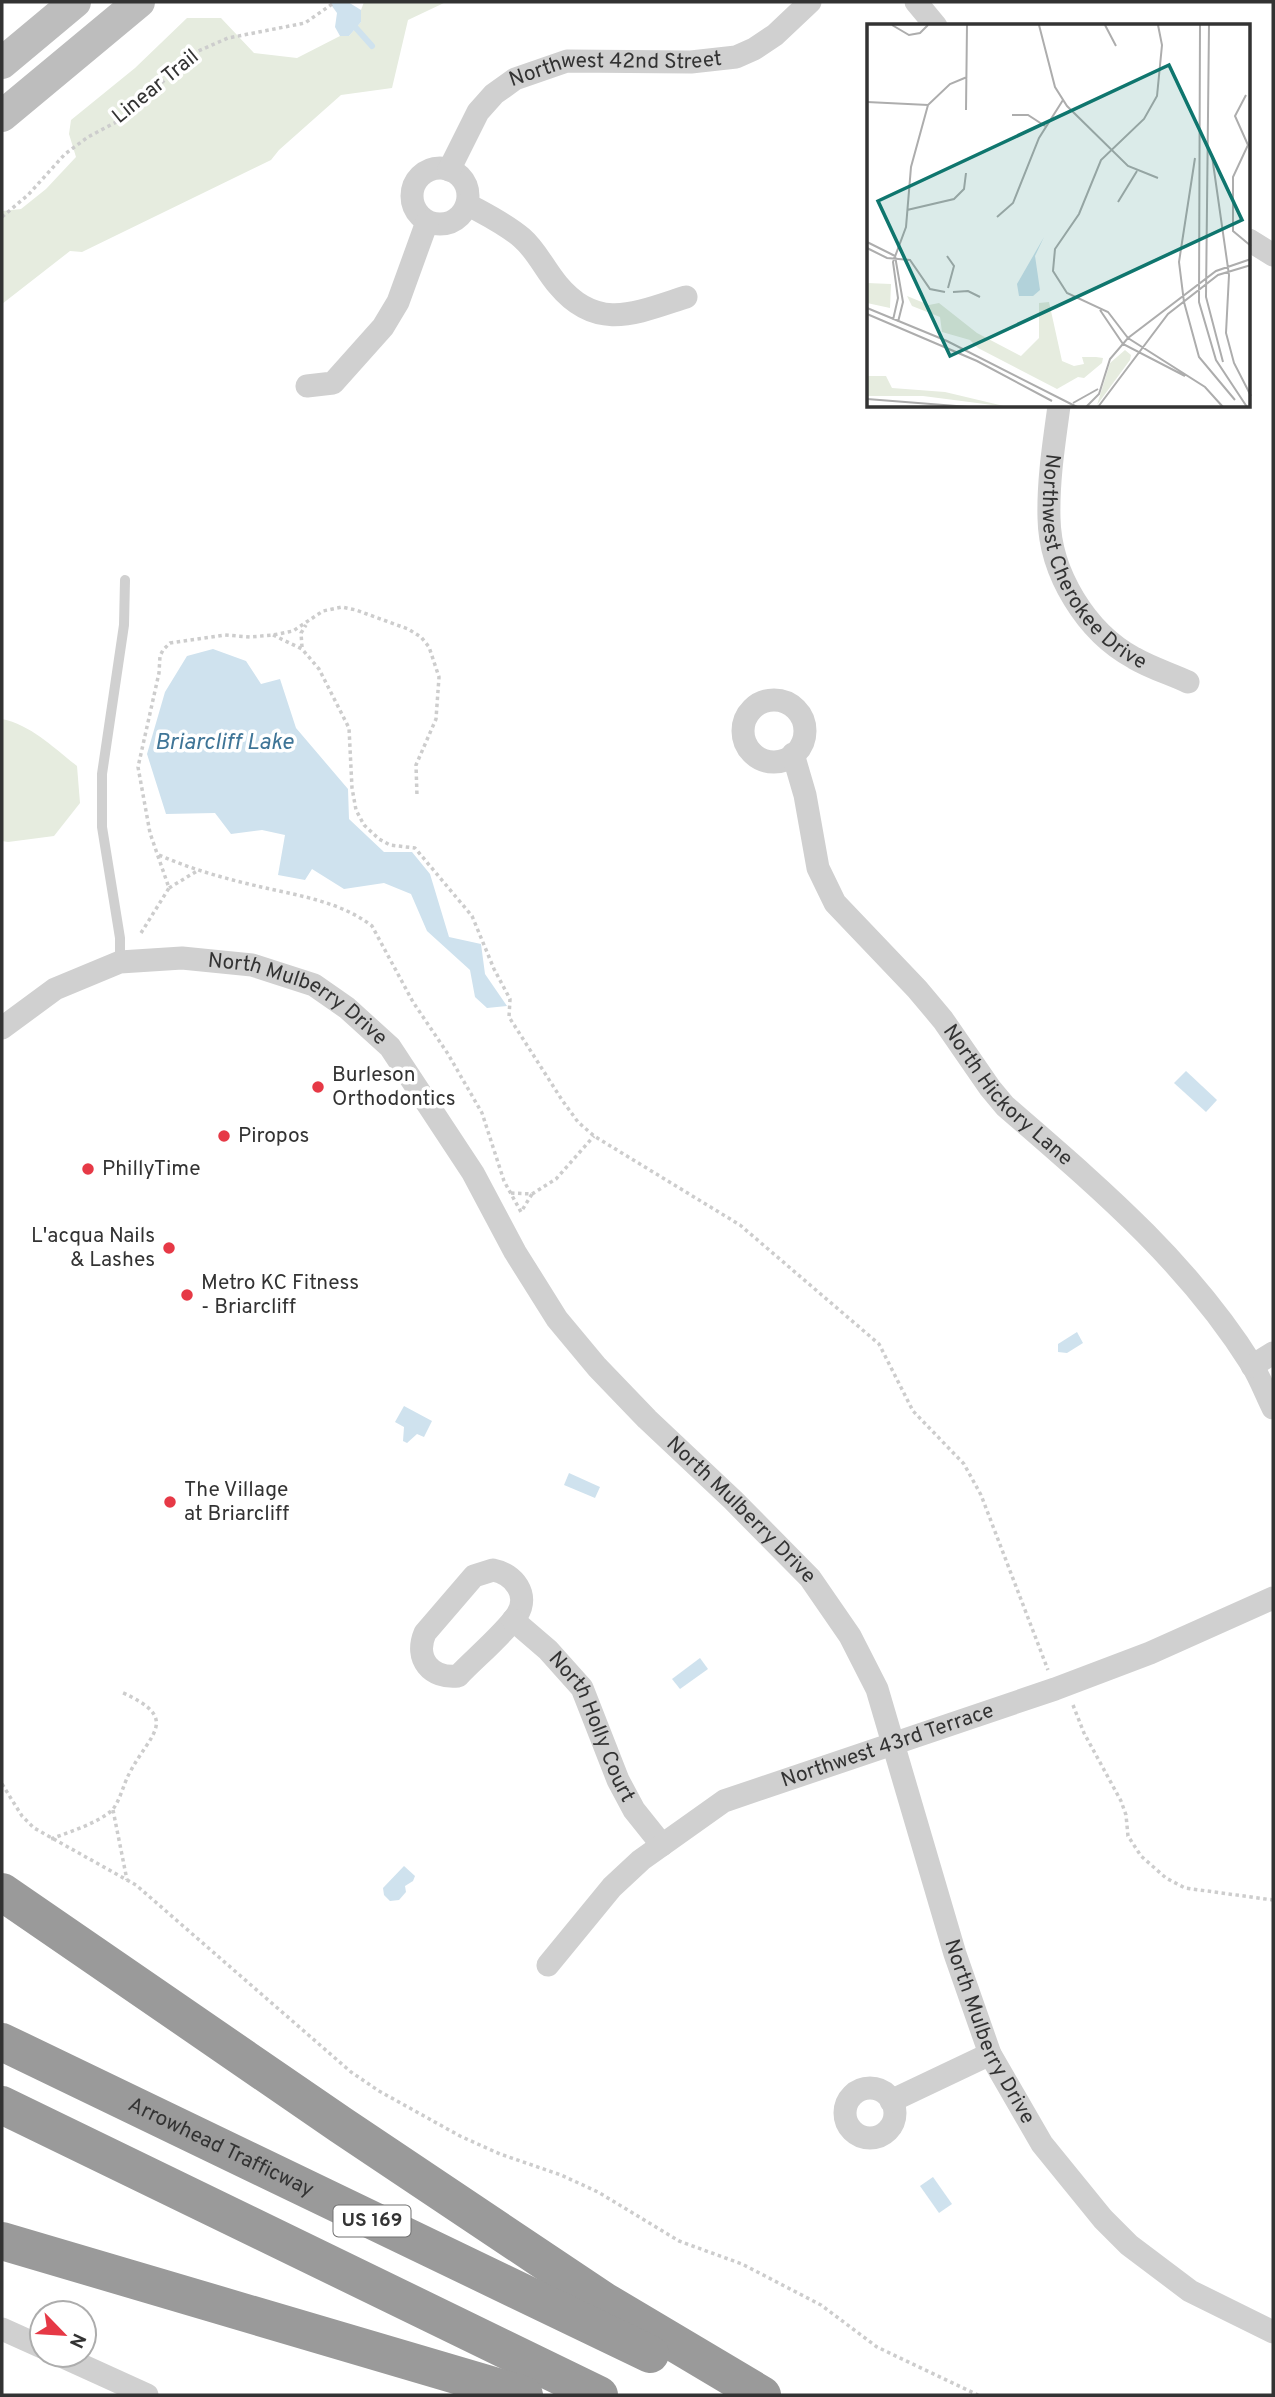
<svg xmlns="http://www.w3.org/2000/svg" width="1275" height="2397" viewBox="0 0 1275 2397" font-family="Overpass,sans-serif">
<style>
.green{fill:#e6ecdf}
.water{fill:#cfe2ee}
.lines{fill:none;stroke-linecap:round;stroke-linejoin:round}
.stream{stroke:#cfe2ee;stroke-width:6}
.path{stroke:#cdcdcd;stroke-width:3.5;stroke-dasharray:3.5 3.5;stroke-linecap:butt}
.lane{stroke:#d0d0d0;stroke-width:10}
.street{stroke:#d0d0d0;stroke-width:23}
.secondary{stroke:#bdbdbd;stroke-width:32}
.highway{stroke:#9a9a9a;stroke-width:38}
.poi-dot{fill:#e63946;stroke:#fff;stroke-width:2.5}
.labels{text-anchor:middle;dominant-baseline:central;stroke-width:7;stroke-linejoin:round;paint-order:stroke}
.shield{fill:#fff;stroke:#707070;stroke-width:2}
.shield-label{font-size:19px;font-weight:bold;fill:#333}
.street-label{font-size:21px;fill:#333;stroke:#fff}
.poi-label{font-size:21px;fill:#333;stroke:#fff;text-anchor:start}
.water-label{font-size:23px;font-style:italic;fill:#3f7597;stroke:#fff}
.inset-road{fill:none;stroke:#adadad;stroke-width:2}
.view{fill:#0f766e;fill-opacity:0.15;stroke:#0f766e;stroke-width:3.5}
.inset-edge{fill:none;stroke:#333;stroke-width:3.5}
</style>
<rect width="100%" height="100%" fill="#fff"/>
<!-- green -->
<g class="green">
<path d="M364,2H446L408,20L392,88L341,95L279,150L271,160L82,252L70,251L2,304V211L21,209L46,189L76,157L69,134L71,120L135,68L187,18H221L254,53L297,58L340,36H349L361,22V10Z"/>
<path d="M2,719C31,725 54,748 77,766L80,803L54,836L8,842L2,841Z"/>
</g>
<!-- water -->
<g class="water">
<path d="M329,2H348L361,10V22L349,36H340L335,27L337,13Z"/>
<path d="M213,649L246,661L261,684L280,679L296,728L348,789L349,819L384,852H412L430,874L449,937L481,944L485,974L507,1006L487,1008L475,997L470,970L427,931L411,894L384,883L344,889L312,869L305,880L278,875L285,835L262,830L231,834L215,813L166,814L147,754L165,692L187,656Z"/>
<path d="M1186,1071L1217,1100L1206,1112L1174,1083Z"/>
<path d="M1077,1332L1083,1343L1067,1353L1058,1352V1344Z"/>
<path d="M404,1406L432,1421L424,1437L417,1434L407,1443L403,1441L404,1427L395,1422Z"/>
<path d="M569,1473L600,1487L595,1498L564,1485Z"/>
<path d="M700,1658L708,1669L680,1689L672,1679Z"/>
<path d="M404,1866L415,1876L413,1881L405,1886L406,1892L399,1900L390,1901L384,1895L383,1888Z"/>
<path d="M933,2177L952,2204L939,2213L920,2186Z"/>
</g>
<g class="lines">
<!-- stream -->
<path class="stream" d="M356,28L372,46"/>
<!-- path -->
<g class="path">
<path d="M2,217L28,195L65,154L88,137L120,120L196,52L228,38L305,23L335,2"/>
<path d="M273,635L302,649L319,669L349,728L352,788L356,810L364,825L379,839L390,845L415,848L472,916L494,969L510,999L509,1017L562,1100L578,1122L594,1136L740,1225L879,1344L913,1411L964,1464L981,1495L1048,1670"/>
<path d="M302,647L301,633L306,625"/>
<path d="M159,855C191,869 223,878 257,886C295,895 340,901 372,926L413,1002L448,1054L482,1113L504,1181L521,1212L532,1194"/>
<path d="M169,888L197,871"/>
<path d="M141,933L169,888L150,833L138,767L159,673L160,656L163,650L170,643L225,635L250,637L273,635L293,631L323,611L342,607L356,610L408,629L421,637L429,647L439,677L436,719L416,765L417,796"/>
<path d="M511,1193L532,1194L556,1179L594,1136"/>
<path d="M1073,1705L1084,1733L1121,1801L1126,1815L1128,1836L1141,1856L1166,1878L1185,1888L1273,1900"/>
<path d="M2,1784L22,1816L34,1828L136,1885L351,2072L379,2091L460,2136L500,2154L561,2175L598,2192L679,2241L742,2264L821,2305L877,2347L978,2395"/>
<path d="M113,1810L127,1880"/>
<path d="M51,1839C71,1831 93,1825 110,1812C119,1805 123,1785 129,1774C150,1733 182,1719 121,1692"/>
</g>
<!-- lane -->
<path class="lane" d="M120,962V938L102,827V774L124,625L125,580"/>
<!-- street -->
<g class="street">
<path d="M916,2L936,26"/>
<circle cx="440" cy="196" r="28"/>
<path id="s1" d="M449,170L478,112L494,94L515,79L567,61L691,62L736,57L754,49L775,35L810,2"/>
<path d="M467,204C485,214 506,224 522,238C537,251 545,270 558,285C597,332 636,313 686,297"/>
<path d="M1249,240L1273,255"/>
<path d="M307,386L333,383L383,327L398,302L427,222"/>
<path id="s2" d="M1059,406C1054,443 1048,480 1049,518C1050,573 1086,632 1134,658C1151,668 1171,674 1188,682"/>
<circle cx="774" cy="731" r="31"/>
<path id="s3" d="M793,754L805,795L818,868L835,903L917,989L943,1020L990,1088L1005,1106C1096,1185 1187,1261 1252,1365C1260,1378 1266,1394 1273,1408"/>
<path id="s4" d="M2,1028L55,989L120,962L182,958L252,965L314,985L347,1008L390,1047L473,1173L515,1252L557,1319L597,1367L647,1419L733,1500L810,1578L850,1636L877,1689L955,1954L990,2054L1042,2144L1103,2219L1129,2245L1190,2291L1273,2332"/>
<path d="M1252,1366L1273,1353"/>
<path d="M493,1570C514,1574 530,1595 517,1615C504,1634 474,1659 458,1676C431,1679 414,1659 425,1633L474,1576Z"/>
<path id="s5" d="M513,1620L548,1650L582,1688L618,1780L634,1810L662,1845"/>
<path id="s6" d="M548,1965L612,1887L641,1860L724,1801L1055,1689L1150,1653L1273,1598"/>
<circle cx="870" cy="2113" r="25"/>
<path d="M891,2101L990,2054"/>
<path d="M2,2329L42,2347"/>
<path d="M59,2355L147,2395"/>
</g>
<!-- secondary -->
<g class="secondary">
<path d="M2,63L75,2"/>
<path d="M2,116L139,2"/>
</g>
<!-- highway -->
<g class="highway">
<path d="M2,1892L341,2125L604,2301L762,2395"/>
<path id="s7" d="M2,2042L650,2354"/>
<path d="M2,2105L599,2395"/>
<path d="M2,2241L524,2395"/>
</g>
</g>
<!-- markers -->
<g class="poi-dot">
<circle cx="318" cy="1087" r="7"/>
<circle cx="224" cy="1136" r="7"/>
<circle cx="88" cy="1169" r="7"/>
<circle cx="169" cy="1248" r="7"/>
<circle cx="187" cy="1295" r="7"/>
<circle cx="170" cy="1502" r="7"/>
</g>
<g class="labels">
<!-- shield labels -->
<rect class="shield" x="333.5" y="2205.5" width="77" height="31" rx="5"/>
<g class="shield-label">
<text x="372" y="2221">US 169</text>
</g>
<!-- street labels -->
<g class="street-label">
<text stroke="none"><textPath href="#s1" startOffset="217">Northwest 42nd Street</textPath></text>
<text transform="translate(156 87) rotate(-39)">Linear Trail</text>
<text stroke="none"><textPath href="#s2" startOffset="172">Northwest Cherokee Drive</textPath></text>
<text stroke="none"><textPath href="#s4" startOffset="324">North Mulberry Drive</textPath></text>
<text stroke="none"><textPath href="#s3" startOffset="415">North Hickory Lane</textPath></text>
<text stroke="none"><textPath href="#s4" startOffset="1017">North Mulberry Drive</textPath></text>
<text stroke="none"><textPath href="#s5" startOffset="136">North Holly Court</textPath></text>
<text stroke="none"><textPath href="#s6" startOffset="415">Northwest 43rd Terrace</textPath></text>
<text stroke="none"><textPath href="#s4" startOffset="1605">North Mulberry Drive</textPath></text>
<text stroke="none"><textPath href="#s7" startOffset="243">Arrowhead Trafficway</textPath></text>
</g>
<!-- poi labels -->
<g class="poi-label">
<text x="332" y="1075">Burleson<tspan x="332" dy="24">Orthodontics</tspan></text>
<text x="238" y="1136">Piropos</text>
<text x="102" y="1169">PhillyTime</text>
<text x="155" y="1236" text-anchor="end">L'acqua Nails<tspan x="155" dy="24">&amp; Lashes</tspan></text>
<text x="201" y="1283">Metro KC Fitness<tspan x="201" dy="24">- Briarcliff</tspan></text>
<text x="184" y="1490">The Village<tspan x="184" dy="24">at Briarcliff</tspan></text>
</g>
<!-- water labels -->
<g class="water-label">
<text x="224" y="743">Briarcliff Lake</text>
</g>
</g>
<!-- overview -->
<g transform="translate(867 24)">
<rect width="383" height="383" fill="#fff"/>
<path d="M0,259L24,260L23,284L0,279ZM40,272L62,281L72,279L110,309L154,332L172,314V279L182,278L195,337L207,342L217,340L215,333H229L236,334L235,339L217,354L211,353L190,365L111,324L103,316L75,308L73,293L45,282ZM258,326L264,331L263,336L230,381L243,339ZM0,352H19L25,364L78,368L141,383L56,372H0Z" fill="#e6ecdf"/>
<path d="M177,213L168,232L173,266L166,272H152L150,260Z" fill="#cfe2ee"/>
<path class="inset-road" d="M25,1L42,11L53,9L61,1M172,1L188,63L200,82L261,142L291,154M238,1L249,22M291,1L295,21L290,72L277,95L234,136L212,190L188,225L186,247L200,269L241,288L261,314L338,363L356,383M333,1L332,278L349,336L380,383M342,1L339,273L356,338M379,71L368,92L381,121L366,153V207L384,222M0,78L61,81L83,60L100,53M99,86L100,1M145,91H161L178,102M345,132L362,251L359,309L367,339L384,372M328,134L312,238L317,278L332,333L368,376M251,178L270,147M40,186L87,175L97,165L99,149M130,193L146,179L172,114L196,76M0,218L28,232M0,224L20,234L43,236L63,265L78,268M28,232L36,278L31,298M80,232L87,242L81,264M86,268L101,267L113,273M0,284L80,317L210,383M233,286L256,320L318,352M0,290L110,337L185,377M26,296L31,274L26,238L39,203L44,143L61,81M0,375L102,383M206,379L231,365M219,383L232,370L243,335L261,314L349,247L384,235M231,383L301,290L351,251L384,241"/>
<path class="view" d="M302,41L375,196L83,332L11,177Z"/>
<rect width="383" height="383" class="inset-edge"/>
</g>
<!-- border -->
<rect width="1275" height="2397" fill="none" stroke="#333333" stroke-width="7"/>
<!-- north arrow -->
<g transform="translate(63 2334) rotate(115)"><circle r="33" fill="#ffffff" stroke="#adadad" stroke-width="2"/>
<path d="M0-5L12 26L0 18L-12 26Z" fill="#e63946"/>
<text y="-10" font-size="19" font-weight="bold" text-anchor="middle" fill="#333333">N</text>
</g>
</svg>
